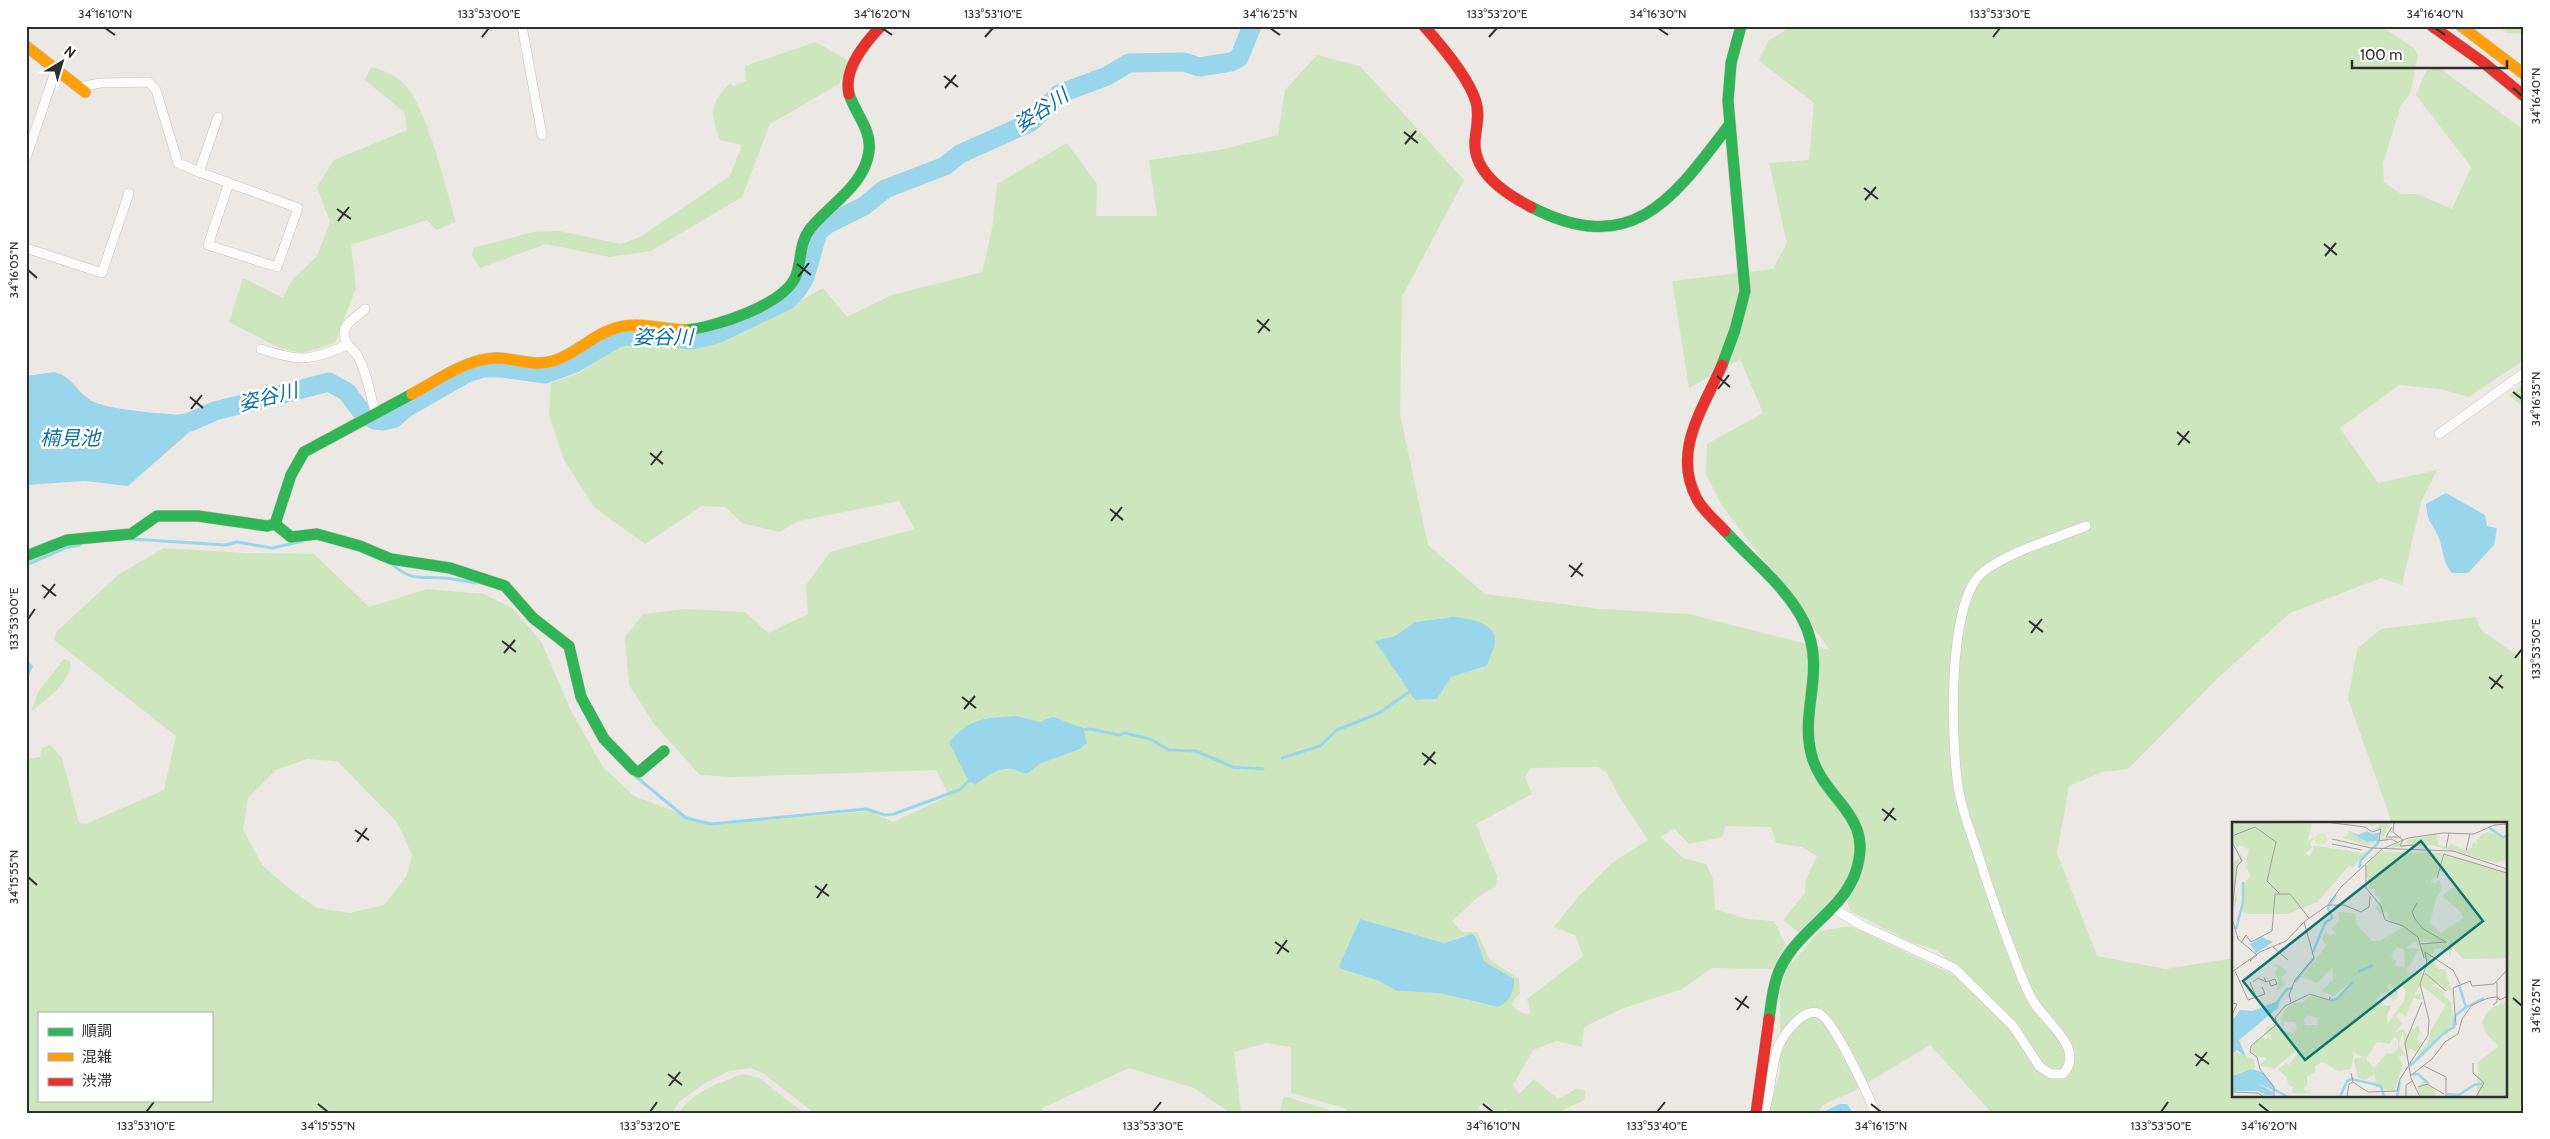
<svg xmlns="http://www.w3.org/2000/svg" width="2550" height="1139" viewBox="0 0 2550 1139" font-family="Cabin,'Noto Sans JP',sans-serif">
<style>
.green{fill:#cee6be;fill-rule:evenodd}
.water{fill:#99d6ec}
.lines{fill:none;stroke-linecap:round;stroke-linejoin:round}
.stream{stroke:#99d6ec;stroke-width:3}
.river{stroke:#99d6ec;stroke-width:19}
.street-casing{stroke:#c5c4c5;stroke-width:10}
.fast-casing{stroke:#c5c4c5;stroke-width:12}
.slow-casing{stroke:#c5c4c5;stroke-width:12}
.jam-casing{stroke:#c5c4c5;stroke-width:12}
.street{stroke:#fcfcfb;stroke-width:9}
.fast{stroke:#30b455;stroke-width:11}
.slow{stroke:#ff9f0a;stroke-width:11}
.jam{stroke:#e5322d;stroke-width:11}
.ticks{fill:none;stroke:#2e2e2e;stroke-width:2}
.labels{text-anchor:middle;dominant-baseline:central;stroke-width:5;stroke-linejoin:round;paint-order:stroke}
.water-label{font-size:20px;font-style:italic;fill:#0d6fa3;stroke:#fff}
.inset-river{fill:none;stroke:#99d6ec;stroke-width:2.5}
.inset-road{fill:none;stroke:#a09e9b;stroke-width:1}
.view{fill:#0f766e;fill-opacity:0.15;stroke:#0f766e;stroke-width:2.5}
.inset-edge{fill:none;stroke:#2e2e2e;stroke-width:2.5}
.neatline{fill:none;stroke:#2e2e2e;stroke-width:2}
.ticks-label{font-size:12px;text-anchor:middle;fill:#2e2e2e}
</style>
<rect width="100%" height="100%" fill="#ece8e4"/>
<!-- green -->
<g class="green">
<path d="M1792,26H2381L2415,49L2418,56L2410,94L2401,105L2383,163L2384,182L2401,194H2417L2452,209L2471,167L2416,95L2426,71L2438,67L2524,130V360L2469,397L2440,389L2399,385L2340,428L2378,483L2437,470L2421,502L2402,585L2381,578L2290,613L2219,677L2128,769L2102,772L2069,786L2057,853L2097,956L2165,969L2234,958V1095H2506V823H2392L2348,699L2357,649L2381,629L2476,617L2481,630L2524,660V1113H1992L1930,1045L1852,1092L1823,1105L1817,1113H1767L1780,1073V992L1787,968L1820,931L1850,926L1954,975L1960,971L1937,950L1910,942L1850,911L1847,900L1857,875L1798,932L1783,920L1805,893L1806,879L1817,856L1802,847L1776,843L1771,827L1726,826L1722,837L1689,844L1674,828L1661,837L1683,858L1706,864L1713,878L1715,909L1747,919L1774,921L1786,945L1772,969L1712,968L1682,989L1621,1009L1584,1027L1582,1047L1557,1041L1533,1050L1513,1085L1519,1094L1534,1079L1558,1099L1576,1089L1586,1090L1584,1100L1557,1113H1509L1505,1108L1504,1113H1493L1487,1102L1478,1107L1482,1113H1350L1344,1108L1291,1093V1047L1266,1043L1234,1052L1241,1113H1230L1194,1088L1129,1068L1042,1108L1045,1113H814L764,1074L751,1068L729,1071L705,1083L680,1101L672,1113H26V759L40,757L42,748L50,745L62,758L79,823L86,824L164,790L176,736L54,640L57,631L118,575L164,548L246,553L314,554L369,607L427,589L484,594L512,608L541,641L571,711L603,767L634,796L711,825L869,811L893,822L949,796L936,770L733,777L700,775L654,724L629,685L625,637L643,614L685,609L745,612L768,633L808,614L806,585L830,552L915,529L899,501L799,521L779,532L742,523L725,507L702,506L645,544L594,507L564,460L549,415L551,383L579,373L622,345H662L698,348L760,324L823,288L847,317L892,295L982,272L992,229L997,184L1067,143L1097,184L1096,216H1157L1149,160L1225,149L1278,135L1285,90L1317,55L1360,66L1464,180L1402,297L1400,414L1428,545L1485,594L1600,609L1689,614L1830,650L1721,504L1706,474L1707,444L1763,413L1740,359L1689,388L1672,281L1773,269L1787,243L1769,163L1809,160L1814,103L1759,61L1768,41ZM1453,617L1478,622L1493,632L1495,639L1488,662L1486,666L1451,677L1437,699L1416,700L1376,642L1395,636L1415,622ZM307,759L337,761L397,822L412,855L406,877L384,905L350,913L317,908L291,890L262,865L243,829L248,798L276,770ZM1598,767L1607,773L1620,798L1648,840L1612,863L1579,896L1554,927L1575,935L1583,956L1527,999L1531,1014L1522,1013L1512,1005L1515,998L1520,994L1519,979L1490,960L1477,932H1462L1452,921C1467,909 1478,893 1496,887L1497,876L1476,824L1532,794L1525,777L1531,768ZM1360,919L1444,943L1463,936L1476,937L1484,961L1514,980L1498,1007L1439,993L1397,991L1377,980L1341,969ZM39,1013H211V1100H39Z"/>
<path d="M2498,26H2524V34L2507,33Z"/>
<path d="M816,42L849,61L839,84L770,124L742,197L651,251L610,257L546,244L480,268L472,256L473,248L533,232L559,231L621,244L640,237L730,176L742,145L720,140C710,112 709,105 730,83L733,86L746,81L745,66Z"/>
<path d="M371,67C383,70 399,76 407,87C429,115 445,186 456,222L436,230L427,220L351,245L356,288L335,343L303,353L282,349L229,322L243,278L283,298L292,280L317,256L330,222L317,187L334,160L407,130L405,113L365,80Z"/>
<path d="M2524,384V408L2509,395Z"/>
<path d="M64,659L70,661C74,680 44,701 31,712L38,692Z"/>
<path d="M744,1074L759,1078L804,1113H679C693,1091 721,1082 744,1074Z"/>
<path d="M1284,1096L1330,1110L1325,1113H1279Z"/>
</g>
<!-- water -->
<g class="water">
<path d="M54,372C73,376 77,394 94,402C111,410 170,415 190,415L195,427L128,486L85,481L26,485V376Z"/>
<path d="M2446,493L2485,515L2487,526L2497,528L2494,545L2468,573H2452C2442,562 2444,549 2438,536C2431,520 2428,525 2426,504Z"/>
<path d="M1453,617C1466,618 1496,622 1495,640C1495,647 1490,656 1488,663L1486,666L1451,677L1437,699L1415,700L1375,641L1395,636L1415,622Z"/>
<path d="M26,659L33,666L26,684Z"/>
<path d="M1017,716L1039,722L1053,717L1083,728L1087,743L1080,749L1039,764L1028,773C1022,774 1018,770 1012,769C998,767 985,777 975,785L968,780L949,742C971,717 986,718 1017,716Z"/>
<path d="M1360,919L1444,943L1472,934L1476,937L1484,961L1514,979C1515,990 1509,1003 1498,1007L1439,993L1397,991L1377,980L1341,969L1339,966Z"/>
<path d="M1840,1104H1847L1853,1113H1821Z"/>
</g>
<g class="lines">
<!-- stream -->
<g class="stream">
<path d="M131,539L226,545L237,542L272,548L303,541"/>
<path d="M392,564C412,582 420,576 444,578C455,579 465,581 476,583"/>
<path d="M26,565L65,548L80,545"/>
<path d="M1082,730L1090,729L1119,735L1125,733L1150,739L1169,750L1196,751L1233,767L1263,769"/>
<path d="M1282,758L1320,746L1337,730L1379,713L1412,690"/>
<path d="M634,775L686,818L711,824L866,809L885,815L894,814L959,790L971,779"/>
</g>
<!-- river -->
<path class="river" d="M168,426L190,422L215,411L329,382L347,392L361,411L374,420L383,421L393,419L406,408L467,373L484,368H502L545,374L575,363L619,337L643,335L692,340L717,334L788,300L798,289L805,277L818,232L826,225L864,206L885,189L945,166L960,154L1031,122L1059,94L1107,76L1129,63L1184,62L1199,67L1231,62L1239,58L1252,26"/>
<!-- street casing -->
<g class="street-casing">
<g id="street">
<path d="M522,26L542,135"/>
<path d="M80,87L100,83L149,82L156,90L178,163L199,172L218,117"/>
<path d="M26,158L56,69"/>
<path d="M199,172L298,208L277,267L208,245L229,183"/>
<path d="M26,248L102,273L129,193"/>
<path d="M365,309C359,315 345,323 344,332C344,344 351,347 357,355C367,372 370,394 375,412"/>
<path d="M261,349C299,362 310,361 347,345"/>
<path d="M2439,434L2524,373"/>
<path d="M1834,909L1863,926L1954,968L2013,1026L2040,1067L2051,1074H2063C2084,1051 2052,1027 2038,1008C2032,1000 2026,988 2022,978C2006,937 1991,896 1978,854C1971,834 1963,813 1959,792C1951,747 1946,601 1983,572C2010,551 2054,539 2086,526"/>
<path d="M1764,1113C1771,1093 1771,1062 1779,1045C1785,1033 1803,1008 1818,1013C1832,1017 1869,1096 1875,1113"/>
</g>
</g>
<!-- fast casing -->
<g class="fast-casing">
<g id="fast">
<path d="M1531,207C1632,259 1673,199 1729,125"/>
<path d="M685,330C714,328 784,305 796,276C802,260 799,243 810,229C830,204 865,185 869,151C872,130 855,113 849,94"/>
<path d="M1722,365L1735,330L1745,291L1728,101L1731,63L1741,26"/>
<path d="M275,524L291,537L317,534L360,546L391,559L450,568L505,586L533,618L569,646L581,697L604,739L634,770L639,772L664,751"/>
<path d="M1725,531C1751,560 1787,587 1804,622C1827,670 1800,709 1811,753C1822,801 1877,814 1855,874C1842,908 1807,926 1788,955C1774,974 1772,997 1769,1019"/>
<path d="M26,556L67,540L131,534L157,516H198L267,526L275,524L291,475L304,452L412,394"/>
</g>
</g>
<!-- slow casing -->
<g class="slow-casing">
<g id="slow">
<path d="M2461,26L2524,74"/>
<path d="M26,46L85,92"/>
<path d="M412,394C438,380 466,359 496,358C515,358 533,367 553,361C574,355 589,338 610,330C634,320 660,329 685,330"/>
</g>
</g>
<!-- jam casing -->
<g class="jam-casing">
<g id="jam">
<path d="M1424,26C1441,45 1469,78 1476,102C1480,115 1476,128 1475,141C1473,173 1506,194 1531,207"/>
<path d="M2432,26L2484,63L2524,96"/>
<path d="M849,94C843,69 865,43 881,26"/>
<path d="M1722,365C1704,408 1671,451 1697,499C1703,511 1716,521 1725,531"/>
<path d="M1756,1113L1769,1019"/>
</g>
</g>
<!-- street -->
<use href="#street" class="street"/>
<!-- fast -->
<use href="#fast" class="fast"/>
<!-- slow -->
<use href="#slow" class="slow"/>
<!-- jam -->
<use href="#jam" class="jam"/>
</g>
<!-- ticks -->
<path class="ticks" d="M105,28L115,35M882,28L892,35M1270,28L1280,35M1658,28L1668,35M2435,28L2445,35M482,37L489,28M985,37L993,28M1489,37L1497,28M1993,37L2000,28M944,76L958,87M945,88L956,75M2513,88L2522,96M1404,132L1418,143M1405,144L1416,131M1864,188L1878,199M1865,200L1876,187M337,209L351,219M338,221L349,207M2324,244L2337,255M2325,256L2336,243M797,264L811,275M28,270L37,278M798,277L809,263M1257,320L1270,331M1258,333L1269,319M1717,376L1730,387M1718,389L1729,375M2513,392L2522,399M190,397L203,408M191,409L202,395M2177,432L2190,443M2178,445L2189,431M650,453L663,464M651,465L662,451M1110,509L1123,520M1111,521L1122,507M1569,565L1583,576M1571,577L1582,563M42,585L56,596M44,598L55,584M28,619L35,609M2029,621L2043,632M2031,633L2042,619M502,641L516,652M504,653L515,640M2515,658L2522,649M2489,677L2503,688M2491,689L2502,675M962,697L976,708M964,709L975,696M1422,753L1436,764M1424,765L1435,752M1882,809L1896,820M1884,821L1894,808M355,830L369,840M357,842L367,828M28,877L37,885M815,886L829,896M817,898L827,884M1275,942L1289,952M1277,954L1287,940M1735,998L1749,1008M2513,998L2522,1006M1737,1010L1747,996M2195,1054L2209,1064M2196,1066L2207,1052M668,1074L682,1085M669,1086L680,1072M318,1104L328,1112M1483,1104L1493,1112M1871,1104L1881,1112M2259,1104L2269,1112M146,1112L154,1102M650,1112L657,1102M1153,1112L1161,1102M1657,1112L1665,1102M2161,1112L2168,1102"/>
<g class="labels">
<!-- water labels -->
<g class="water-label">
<text transform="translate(1041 110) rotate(-34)">姿谷川</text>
<text x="663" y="337">姿谷川</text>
<text transform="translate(268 397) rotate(-14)">姿谷川</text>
<text x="70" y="438">楠見池</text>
</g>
</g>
<!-- overview -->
<g transform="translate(2232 822)">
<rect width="275" height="275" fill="#ece8e4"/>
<path d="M0,0L80,2L76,19L83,15L78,21L80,26L73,31L77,35L79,32L81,27V24H86L130,31L137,28L130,36L135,39L129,37L121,45L117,44L85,80L56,92H16L9,89L11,63L19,54L13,43L17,42L14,40L17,27L7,23V26L0,19V15L7,13L0,12ZM135,0H159L151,16H159L148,19L151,6L139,9L147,5V1L140,5ZM117,9L135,20L145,21L135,24L109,15L115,14ZM256,10L275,15V35L270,41L269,39L264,41L199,23L156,26L170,19L168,24L176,22L174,18L204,13L207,23L215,26L219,21L234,29L239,27L241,20L246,22L244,19L250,12ZM0,20L12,38L5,45L1,85L4,69L5,79L0,90V41L8,36ZM146,30L212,31L205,52L198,60L203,62L207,58L210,68L204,76L198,101L209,111L231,96L229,90L211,75L217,67L225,65L219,53L208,49L213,33L240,39L275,52V136L231,137L221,126L217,136V129L203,126L198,137L207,147H213L220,170L206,161L200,163L212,170V174L219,180L222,203L214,214L212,210L192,231L185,233L196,221L199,208L214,183L189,163L182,172H189L190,178L182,176L173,195L168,190L164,194L170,202L162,211L171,207L176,214L179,206L182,207L186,202L188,209L185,217L189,222L184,230L178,226L173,239L174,233L171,210L167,222L173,233L167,235L171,243L162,270L144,265L140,259L144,260L142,252L133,258L126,256L122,239L124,236H131L122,230L119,247L106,249L91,240L83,244V250L75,255V264L72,265L73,269L81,271H60L61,265L56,263L57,267L55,256L46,247L54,241L57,243L67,229L65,228L42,247L28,243L35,236L25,234L19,229L20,224L29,216L35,217V214L40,219L39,213L33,211L35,204L62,211L65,205L63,200H52V207L49,199L52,188L63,180L70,181L80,173L99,179L118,167V161L102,174L89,169L101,158V145L85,161L70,155L94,124L90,117L93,110L99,114L103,111L100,107L107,98L106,90L123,91L125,103L140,119H147L173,104L156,98V91L152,89L150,93L143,87L149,78L143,73V67H137L138,60L133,53L135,44ZM184,119L187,126L188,120L200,119L191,122L188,127L196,143L193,150L199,155L189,150L177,156L181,149L176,152L175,148L187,127L173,126ZM164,125L172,127L173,146L163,144L164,139L159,135ZM158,161L162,169L156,171L161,179L166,176L164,163H170L174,170L172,179L156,201L154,195L160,183L154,184L144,179L148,172L159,169L154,165ZM76,193L86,196L85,203H73L72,197ZM162,215L166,218V226L160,232L155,231L142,246L134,237L145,220L157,222ZM44,142L55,149L49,156L53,164L44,169L47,159L43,151L46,145L40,143ZM275,156V275H245L246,240L267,224L254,212L250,200L256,189L273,179ZM3,229L22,238L23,246L0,253ZM189,254L200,265L205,275H188L186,264L191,259Z" fill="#cee6be" fill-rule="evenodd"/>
<path d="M83 17a6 6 0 1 1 12 0a6 6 0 1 1-12 0Z" fill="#d9eabb"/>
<path d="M117,9L126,13L135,9L140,12L149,10L145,19L135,20ZM29,115L41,120L24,131L18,122ZM48,178L46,186L7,218L14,235L5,228L0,232V199L8,188L21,189ZM19,247L30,250L42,264V269L25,261L41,270V273H31L33,268L30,272L27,269H0V254Z" fill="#99d6ec"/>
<path class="inset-river" d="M257,6L271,15L275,14M127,46L129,38L146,21L145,16M4,107L11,80V60M81,130L93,101L100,96L96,86L104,73M126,150L141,143M63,160L82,136M98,178L105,177L121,160M45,180L55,167L61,166M233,186L252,176M178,244L212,211L222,205L223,194L234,185L227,163M181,252H186L197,262M41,267L56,275M215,272L227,273L242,263L250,262M108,275L115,259L120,257L149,264L152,275M165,275L168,260"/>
<path class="inset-road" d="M94,0L133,5L140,10L149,7L147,19L159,17L165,20M162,0L161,10L171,18L168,24L183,23M160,5L154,15H169M0,14L23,5L44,20L35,59L47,71M100,17L139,26L221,29L275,47M0,20L10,39L5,44L0,89M100,22L130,28M214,26L217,11M234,29L238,12M212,32L275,51M134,43V66L149,84L153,98L171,104L186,115L192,136M205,56L212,32M185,81L180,90L183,97L191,107L214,120L188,122M96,83H112L129,90L137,85L138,74M0,96L6,117L25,133L18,139M9,121L14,113L19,120L40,109L43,72H58L77,96M41,125L56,138M3,149L16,178L33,172L30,165M0,150L28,130L54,119L73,99L96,83L109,65L150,27L176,16L211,11L242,12L262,3L275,2M193,151L214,169M18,160L24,175M21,160L26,156L34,160L32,155M34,160L43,157L45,162L39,164L37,159M59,180L57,173L63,158L82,136L72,100M261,183L265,180V160M0,193L5,182L1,181M224,203L221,166L238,159L240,164L262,162L275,148M241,241V251L252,261L244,275M192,244L214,255V275M119,251L121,260L136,270L165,269L168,257L196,213L197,198L188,162L195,141L193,130L221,148L228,162M178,254L200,237L213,220L226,212L230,197L240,183L256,176L265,175L268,178L275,174M186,265L195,262L212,272M0,270L26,271L32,275M42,274V265L28,247L25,235L18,230L19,224L45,202L43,196L53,184L78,172L97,178L98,175M115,275L117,262L121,260M174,275V263L180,259M188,275L179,256L173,221L190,180"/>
<path class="view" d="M189,19L251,99L73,238L11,159Z"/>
<rect width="275" height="275" class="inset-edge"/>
</g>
<!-- border -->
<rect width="2550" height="1139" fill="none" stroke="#ffffff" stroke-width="55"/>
<!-- legend -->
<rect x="38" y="1012" width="175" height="90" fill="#ffffff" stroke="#ababab"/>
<rect x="48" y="1028" width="25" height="8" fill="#30b455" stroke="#ababab"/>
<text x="82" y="1036" font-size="15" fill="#2e2e2e">順調</text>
<rect x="48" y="1053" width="25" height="8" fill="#ff9f0a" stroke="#ababab"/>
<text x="82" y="1062" font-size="15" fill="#2e2e2e">混雑</text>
<rect x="48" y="1078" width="25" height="8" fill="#e5322d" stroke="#ababab"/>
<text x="82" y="1086" font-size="15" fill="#2e2e2e">渋滞</text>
<!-- north arrow -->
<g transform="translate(62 62) rotate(38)" stroke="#ffffff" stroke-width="4" paint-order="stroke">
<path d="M0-4L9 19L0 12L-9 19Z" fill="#2e2e2e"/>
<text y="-8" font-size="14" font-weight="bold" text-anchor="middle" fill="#2e2e2e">N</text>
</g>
<!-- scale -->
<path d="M2352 60v8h155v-8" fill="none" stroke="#2e2e2e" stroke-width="2.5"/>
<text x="2360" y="60" font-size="15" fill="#2e2e2e" stroke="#ffffff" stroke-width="4" paint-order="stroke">100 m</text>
<rect x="28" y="28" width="2494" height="1084" class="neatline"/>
<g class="ticks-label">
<text x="105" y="18">34°16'10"N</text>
<text x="489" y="18">133°53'00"E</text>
<text x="882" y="18">34°16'20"N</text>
<text x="993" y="18">133°53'10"E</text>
<text x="1270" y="18">34°16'25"N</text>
<text x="1497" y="18">133°53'20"E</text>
<text x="1658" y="18">34°16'30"N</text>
<text x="2000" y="18">133°53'30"E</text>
<text x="2435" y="18">34°16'40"N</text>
<text transform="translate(2536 96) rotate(-90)" y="4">34°16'40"N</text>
<text transform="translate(14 270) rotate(-90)" y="4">34°16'05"N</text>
<text transform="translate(2536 399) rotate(-90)" y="4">34°16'35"N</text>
<text transform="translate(14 619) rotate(-90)" y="4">133°53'00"E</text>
<text transform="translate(2536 649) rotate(-90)" y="4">133°53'50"E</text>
<text transform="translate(14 877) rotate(-90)" y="4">34°15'55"N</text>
<text transform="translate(2536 1006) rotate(-90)" y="4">34°16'25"N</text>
<text x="146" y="1130">133°53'10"E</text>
<text x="328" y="1130">34°15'55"N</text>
<text x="650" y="1130">133°53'20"E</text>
<text x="1153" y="1130">133°53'30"E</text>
<text x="1493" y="1130">34°16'10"N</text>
<text x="1657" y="1130">133°53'40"E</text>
<text x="1881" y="1130">34°16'15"N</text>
<text x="2161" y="1130">133°53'50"E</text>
<text x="2269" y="1130">34°16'20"N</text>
</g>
</svg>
